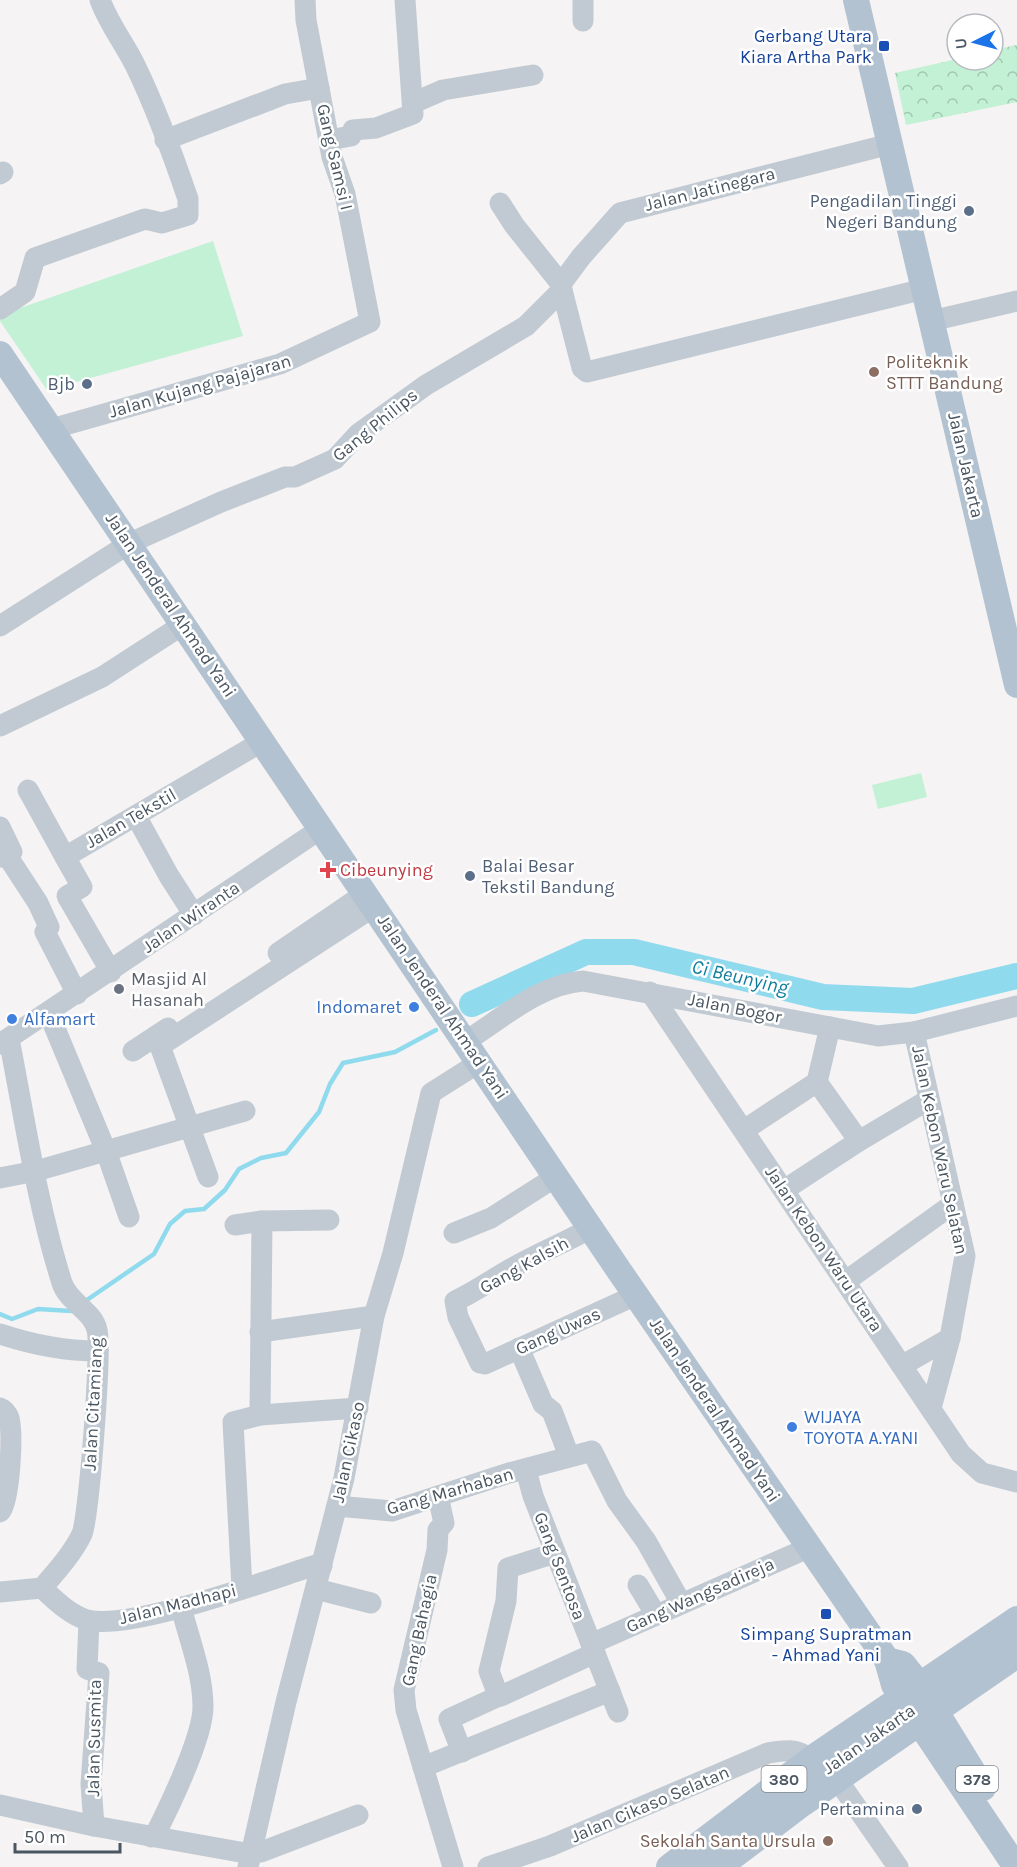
<svg xmlns="http://www.w3.org/2000/svg" width="1017" height="1867" viewBox="0 0 1017 1867" font-family="Karla,sans-serif">
<style>
.grass{fill:#c3f1d5}
.park{fill:url(#park-crowns)}
.lines{fill:none;stroke-linecap:round;stroke-linejoin:round}
.stream{stroke:#90daee;stroke-width:4.5}
.river{stroke:#90daee;stroke-width:26}
.minor{stroke:#c1cad2;stroke-width:21}
.major{stroke:#b3c2d1;stroke-width:26}
.major-bridge{stroke:#b3c2d1;stroke-width:26}
.transit-dot{fill:#1a4fb4;stroke:#fff;stroke-width:2}
.service-dot{fill:#5c6f8a;stroke:#fff;stroke-width:2}
.education-dot{fill:#8d6e63;stroke:#fff;stroke-width:2}
.health-dot{fill:#e0444e;stroke:#fff;stroke-width:2}
.worship-dot{fill:#6b7280;stroke:#fff;stroke-width:2}
.shop-dot{fill:#3f7fe0;stroke:#fff;stroke-width:2}
.labels{text-anchor:middle;dominant-baseline:central;stroke-width:5;stroke-linejoin:round;paint-order:stroke}
.shield{fill:#fff;stroke:#808990;stroke-width:1.5}
.shield-label{font-size:16px;font-weight:bold;fill:#4a5661}
.transit-label{font-size:18px;fill:#164399;stroke:#fff;text-anchor:end}
.street-label{font-size:18px;fill:#4a5661;stroke:#fff}
.service-label{font-size:18px;fill:#4e5e75;stroke:#fff;text-anchor:end}
.education-label{font-size:18px;fill:#785e54;stroke:#fff;text-anchor:start}
.health-label{font-size:18px;fill:#be3a42;stroke:#fff;text-anchor:start}
.worship-label{font-size:18px;fill:#5b616d;stroke:#fff;text-anchor:start}
.shop-label{font-size:18px;fill:#366cbe;stroke:#fff;text-anchor:start}
.water-label{font-size:20px;font-style:italic;fill:#0c7c9b;stroke:#fff}
</style>
<defs>
<pattern id="park-crowns" width="20" height="18" patternUnits="userSpaceOnUse" patternTransform="scale(1.5)"><rect width="20" height="18" fill="#c3f1d5"/><path d="M2 6a3 3 0 1 1 6 0M12 15a3 3 0 1 1 6 0" fill="none" stroke="#a0c6b0"/></pattern>
</defs>
<rect width="100%" height="100%" fill="#f5f3f3"/>
<!-- grass -->
<g class="grass">
<path d="M213,241L243,336L47,390L0,321V315Z"/>
<path d="M921,773L927,797L878,809L872,785Z"/>
</g>
<!-- park -->
<path class="park" d="M1017,45V102L906,125L895,73L957,59L993,60V50Z"/>
<g class="lines">
<!-- stream -->
<g class="stream">
<path d="M84,1302L154,1254L170,1224L185,1211L204,1209L225,1190L239,1169L261,1158L286,1153L319,1112L330,1084L343,1063L395,1052L436,1030"/>
<path d="M0,1314L12,1319L38,1309L71,1311L75,1309"/>
</g>
<!-- river -->
<path class="river" d="M472,1004L586,952H634L823,997L913,1001L1017,976"/>
<!-- minor -->
<g class="minor">
<path d="M583,0V21"/>
<path d="M413,103L443,90L533,75"/>
<path d="M165,140L285,94L319,88"/>
<path d="M329,140L351,136L353,130L376,128L413,114L405,0"/>
<path d="M0,174L3,172"/>
<path d="M500,203L514,225L561,284"/>
<path d="M562,290L582,368L587,372L924,289"/>
<path d="M0,309L25,292L35,258L145,219L162,223L188,215V199C173,155 156,108 135,65C124,43 109,24 100,0"/>
<path d="M931,321L1017,301"/>
<path d="M51,429L280,364L370,322L345,194L332,157L306,20L305,0"/>
<path d="M0,626L130,543L221,502L285,477H295L335,459L358,434L426,385L526,326L562,290L561,284L581,257L620,213L890,144"/>
<path d="M0,726L102,677L184,624"/>
<path d="M28,790L65,857L263,741"/>
<path d="M136,816L169,876L194,915"/>
<path d="M0,827L12,852L0,857"/>
<path d="M6,854L38,903L49,927L45,932L77,994"/>
<path d="M65,857L82,887L67,896L111,972"/>
<path d="M278,953L366,893"/>
<path d="M650,992L961,1454L982,1473L1017,1482"/>
<path d="M49,1014L106,1151L129,1217"/>
<path d="M914,1032L965,1256L950,1338L931,1408"/>
<path d="M466,1041C501,1019 540,984 583,981L878,1036L914,1032L1017,1006"/>
<path d="M0,1044L322,828"/>
<path d="M133,1051L168,1028"/>
<path d="M817,1082L859,1141"/>
<path d="M744,1130L817,1082L830,1027"/>
<path d="M208,1177L160,1046L375,906"/>
<path d="M0,1178L36,1171L245,1111"/>
<path d="M784,1190L859,1141L928,1100"/>
<path d="M235,1225L262,1221L329,1220"/>
<path d="M591,1228C566,1242 541,1252 516,1266C495,1277 477,1291 455,1301L458,1317L480,1363L485,1364L636,1295"/>
<path d="M454,1233L491,1218L557,1176"/>
<path d="M846,1281L953,1204"/>
<path d="M260,1332L374,1316"/>
<path d="M0,1334C33,1345 63,1351 98,1351"/>
<path d="M519,1348L543,1404L552,1411L569,1456"/>
<path d="M903,1365L950,1338"/>
<path d="M0,1408C5,1410 7,1413 9,1418C13,1434 10,1501 0,1512"/>
<path d="M260,1415L262,1221"/>
<path d="M526,1470L533,1496L618,1712"/>
<path d="M438,1496L444,1523L438,1530L437,1550L404,1690L406,1710L453,1867"/>
<path d="M337,1506L392,1511L509,1473L592,1451L617,1501L646,1541L681,1603"/>
<path d="M555,1553L508,1568L506,1601L489,1671L498,1695L501,1696L595,1653"/>
<path d="M638,1585L656,1615"/>
<path d="M42,1588C55,1600 70,1615 87,1620C130,1631 268,1580 316,1565L322,1566"/>
<path d="M242,1588L233,1422L260,1415L358,1408"/>
<path d="M316,1589L371,1603"/>
<path d="M0,1592L42,1588C56,1572 73,1553 82,1534C89,1516 102,1348 97,1330C93,1311 68,1302 62,1283C37,1204 25,1120 9,1039"/>
<path d="M89,1621L87,1669L99,1673L91,1784L94,1826"/>
<path d="M591,1644L808,1548"/>
<path d="M462,1752L449,1719L499,1696"/>
<path d="M423,1767L610,1691"/>
<path d="M837,1779L898,1867"/>
<path d="M0,1805L94,1826L251,1854"/>
<path d="M151,1837L156,1833C170,1805 203,1736 203,1707C203,1673 189,1639 181,1607"/>
<path d="M252,1850L261,1852L358,1815"/>
<path d="M248,1867L286,1702L344,1478L374,1316L393,1253L431,1093L480,1062"/>
<path d="M488,1867L550,1846L768,1753C785,1750 796,1748 811,1759"/>
</g>
<!-- major -->
<g class="major">
<path d="M856,0L1017,685"/>
<path d="M0,354L620,1272L887,1660L894,1685L1016,1867"/>
<path d="M887,1660L903,1664L919,1684L983,1788"/>
<path d="M938,1716L943,1706L1017,1655"/>
<path d="M669,1867L811,1759L1017,1619"/>
<path d="M719,1867L802,1804L919,1723"/>
</g>
<!-- major-bridge -->
<path class="major-bridge" d="M694,1867L815,1777L1017,1637"/>
</g>
<!-- markers -->
<g class="transit-dot">
<rect x="878" y="40" width="12" height="12" rx="3"/>
<rect x="820" y="1608" width="12" height="12" rx="3"/>
</g>
<g class="service-dot">
<circle cx="969" cy="211" r="6"/>
<circle cx="87" cy="384" r="6"/>
<circle cx="470" cy="876" r="6"/>
<circle cx="917" cy="1809" r="6"/>
</g>
<g class="education-dot">
<circle cx="874" cy="372" r="6"/>
<circle cx="828" cy="1841" r="6"/>
</g>
<path class="health-dot" d="M325 861h6v6h6v6h-6v6h-6v-6h-6v-6h6z"/>
<circle class="worship-dot" cx="119" cy="989" r="6"/>
<g class="shop-dot">
<circle cx="414" cy="1007" r="6"/>
<circle cx="12" cy="1019" r="6"/>
<circle cx="792" cy="1427" r="6"/>
</g>
<g class="labels">
<!-- shield labels -->
<g class="shield">
<rect x="761.5" y="1766" width="45" height="26" rx="4.5"/>
<rect x="956" y="1766" width="42" height="26" rx="4.5"/>
</g>
<g class="shield-label">
<text x="784" y="1779">380</text>
<text x="977" y="1779">378</text>
</g>
<!-- transit labels -->
<g class="transit-label">
<text x="872" y="36">Gerbang Utara<tspan x="872" dy="21">Kiara Artha Park</tspan></text>
<text x="826" y="1634" text-anchor="middle">Simpang Supratman<tspan x="826" dy="21">- Ahmad Yani</tspan></text>
</g>
<!-- street labels -->
<g class="street-label">
<text transform="translate(335 157) rotate(77)">Gang Samsi I</text>
<text transform="translate(710 189) rotate(-14)">Jalan Jatinegara</text>
<text transform="translate(200 386) rotate(-16)">Jalan Kujang Pajajaran</text>
<text transform="translate(375 425) rotate(-39)">Gang Philips</text>
<text transform="translate(966 465) rotate(77)">Jalan Jakarta</text>
<text transform="translate(171 605) rotate(56)">Jalan Jenderal Ahmad Yani</text>
<text transform="translate(131 818) rotate(-30)">Jalan Tekstil</text>
<text transform="translate(191 917) rotate(-34)">Jalan Wiranta</text>
<text transform="translate(443 1007) rotate(56)">Jalan Jenderal Ahmad Yani</text>
<text transform="translate(735 1008) rotate(11)">Jalan Bogor</text>
<text transform="translate(940 1150) rotate(78)">Jalan Kebon Waru Selatan</text>
<text transform="translate(824 1249) rotate(56)">Jalan Kebon Waru Utara</text>
<text transform="translate(524 1265) rotate(-29)">Gang Kalsih</text>
<text transform="translate(558 1331) rotate(-24)">Gang Uwas</text>
<text transform="translate(93 1404) rotate(-87)">Jalan Citamiang</text>
<text transform="translate(715 1410) rotate(56)">Jalan Jenderal Ahmad Yani</text>
<text transform="translate(348 1452) rotate(-78)">Jalan Cikaso</text>
<text transform="translate(450 1491) rotate(-16)">Gang Marhaban</text>
<text transform="translate(560 1566) rotate(69)">Gang Sentosa</text>
<text transform="translate(700 1595) rotate(-24)">Gang Wangsadireja</text>
<text transform="translate(178 1604) rotate(-14)">Jalan Madhapi</text>
<text transform="translate(419 1630) rotate(-78)">Gang Bahagia</text>
<text transform="translate(94 1738) rotate(-89)">Jalan Susmita</text>
<text transform="translate(869 1739) rotate(-35)">Jalan Jakarta</text>
<text transform="translate(650 1804) rotate(-23)">Jalan Cikaso Selatan</text>
</g>
<!-- service labels -->
<g class="service-label">
<text x="957" y="201">Pengadilan Tinggi<tspan x="957" dy="21">Negeri Bandung</tspan></text>
<text x="75" y="384">Bjb</text>
<text x="482" y="866" text-anchor="start">Balai Besar<tspan x="482" dy="21">Tekstil Bandung</tspan></text>
<text x="905" y="1809">Pertamina</text>
</g>
<!-- education labels -->
<g class="education-label">
<text x="886" y="362">Politeknik<tspan x="886" dy="21">STTT Bandung</tspan></text>
<text x="816" y="1841" text-anchor="end">Sekolah Santa Ursula</text>
</g>
<!-- health labels -->
<g class="health-label">
<text x="340" y="870">Cibeunying</text>
</g>
<!-- worship labels -->
<g class="worship-label">
<text x="131" y="979">Masjid Al<tspan x="131" dy="21">Hasanah</tspan></text>
</g>
<!-- shop labels -->
<g class="shop-label">
<text x="402" y="1007" text-anchor="end">Indomaret</text>
<text x="24" y="1019">Alfamart</text>
<text x="804" y="1417">WIJAYA<tspan x="804" dy="21">TOYOTA A.YANI</tspan></text>
</g>
<!-- water labels -->
<g class="water-label">
<text transform="translate(740 977) rotate(13)">Ci Beunying</text>
</g>
</g>
<!-- north arrow -->
<g transform="translate(975 42) rotate(264)"><circle r="28" fill="#ffffff" stroke="#b7bbc0" stroke-width="1.5"/>
<path d="M0-4.5L10 22L0 15L-10 22Z" fill="#1a73e8"/>
<text y="-9" font-size="16" font-weight="bold" text-anchor="middle" fill="#4a5661">U</text>
</g>
<!-- scale -->
<path d="M15 1843v9h105v-9" fill="none" stroke="#4a5661" stroke-width="3"/>
<text x="24" y="1843" font-size="18" fill="#4a5661" stroke="#ffffff" stroke-width="4.5" paint-order="stroke">50 m</text>
</svg>
